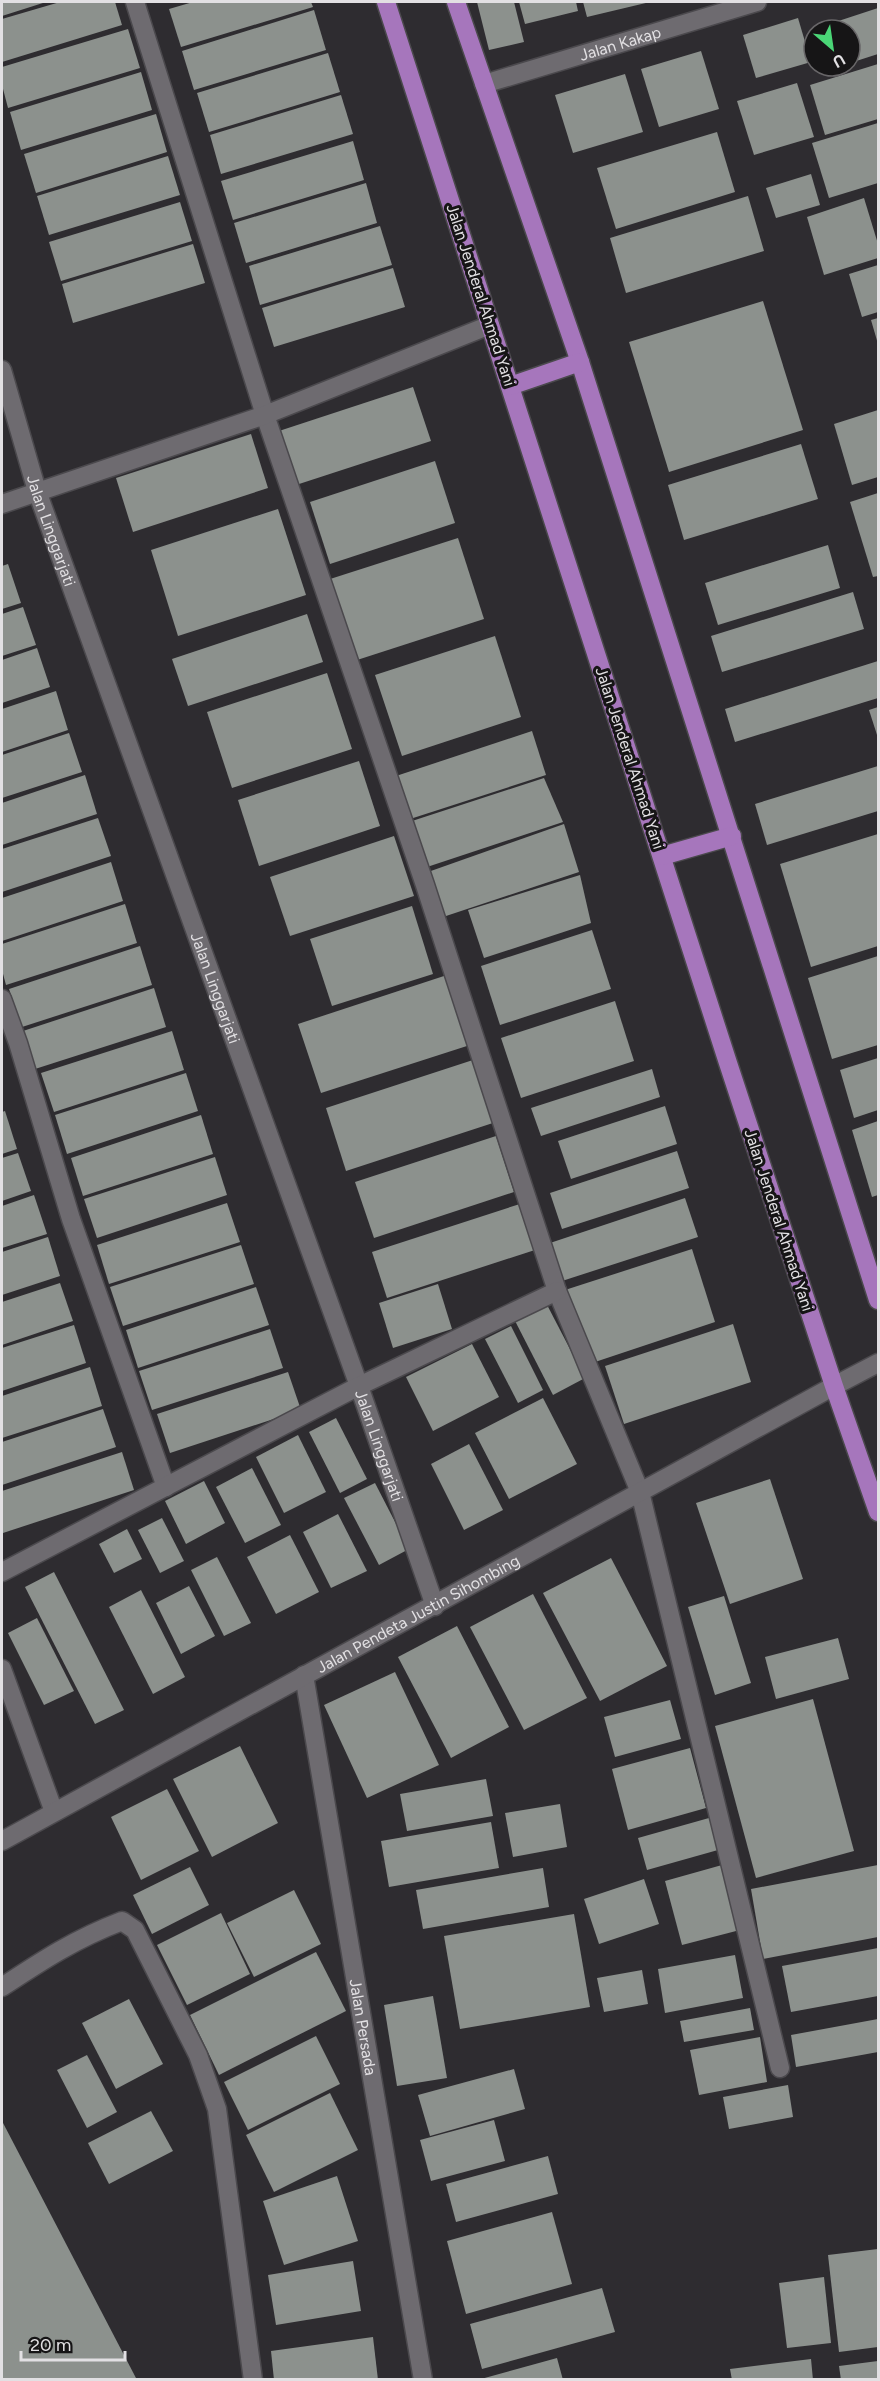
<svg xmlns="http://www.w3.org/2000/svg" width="880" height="2381" viewBox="0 0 880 2381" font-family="Figtree,sans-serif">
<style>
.building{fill:#8c918d}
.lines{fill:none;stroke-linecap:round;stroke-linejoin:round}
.minor-casing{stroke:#4b494d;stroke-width:21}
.major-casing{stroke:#4b494d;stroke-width:21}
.minor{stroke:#6e6b70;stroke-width:18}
.major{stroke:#a676bc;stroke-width:18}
.labels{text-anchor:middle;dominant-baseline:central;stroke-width:6;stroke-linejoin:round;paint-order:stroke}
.street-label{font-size:16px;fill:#e2e0e3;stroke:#161516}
</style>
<rect width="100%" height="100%" fill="#2e2c30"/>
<!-- building -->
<g class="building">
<path d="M2,2H46L2,16Z"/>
<path d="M60,2H115L122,25L2,62V19Z"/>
<path d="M193,2H311L313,7L181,47L169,9Z"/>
<path d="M477,2H514L524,42L489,50Z"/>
<path d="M519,2H576L578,11L525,24Z"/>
<path d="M583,2H650L587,17Z"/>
<path d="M878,8V54L850,63V30H811Z"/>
<path d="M314,10L326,50L194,90L182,51Z"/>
<path d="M798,18L811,62L756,78L743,35Z"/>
<path d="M128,29L140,68L8,108L2,85V67Z"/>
<path d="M701,51L719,109L659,127L641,69Z"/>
<path d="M328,53L340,92L209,132L197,93Z"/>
<path d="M878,64V119L825,135L810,85Z"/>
<path d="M141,72L152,110L21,150L10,112Z"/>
<path d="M625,74L643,132L573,153L555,95Z"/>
<path d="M797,83L814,137L754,155L737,101Z"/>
<path d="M341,95L353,134L221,174L210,135Z"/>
<path d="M156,114L167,152L36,193L24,154Z"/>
<path d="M878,123V183L829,198L812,143Z"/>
<path d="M717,132L735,192L616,229L597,168Z"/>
<path d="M353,141L364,180L233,220L221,181Z"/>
<path d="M168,156L180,195L49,235L37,196Z"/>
<path d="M811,174L820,205L776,218L766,188Z"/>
<path d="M366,183L377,223L246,263L234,223Z"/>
<path d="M748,196L764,251L626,293L610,238Z"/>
<path d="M864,198L878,244V258L824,275L807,217Z"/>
<path d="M180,202L192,241L61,281L49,242Z"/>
<path d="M380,226L392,265L260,305L249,266Z"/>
<path d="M193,244L205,283L73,323L62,284Z"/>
<path d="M878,265V312L862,317L849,274Z"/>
<path d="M393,268L405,307L274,347L262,308Z"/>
<path d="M763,301L803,430L669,472L629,342Z"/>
<path d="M878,318V344L871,320Z"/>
<path d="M413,387L431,441L296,485L279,431Z"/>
<path d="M878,410V477L852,485L834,424Z"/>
<path d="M251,434L268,488L133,532L116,478Z"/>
<path d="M801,444L818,499L684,540L668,485Z"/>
<path d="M435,461L455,523L330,564L310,502Z"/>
<path d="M878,493V576L873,577L850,502Z"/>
<path d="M278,509L306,595L178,636L151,550Z"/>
<path d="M458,538L484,619L354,661L327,580Z"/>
<path d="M828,545L840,588L718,625L705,583Z"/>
<path d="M8,564L21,603L2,609V566Z"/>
<path d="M853,592L864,629L722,672L711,636Z"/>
<path d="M23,607L36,645L2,656V614Z"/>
<path d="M307,614L323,662L188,706L172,659Z"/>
<path d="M495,636L521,717L402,756L375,675Z"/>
<path d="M37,648L50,687L2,703V660Z"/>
<path d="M878,661V698L735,742L725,709Z"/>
<path d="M327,673L352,749L232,788L207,712Z"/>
<path d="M56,691L68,730L2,752V709Z"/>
<path d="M878,707V738L869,710Z"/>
<path d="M532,731L546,775L407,820L393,777Z"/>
<path d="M69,733L82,772L2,798V755Z"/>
<path d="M359,761L380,826L259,866L238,800Z"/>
<path d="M878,766V811L767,845L755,804Z"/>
<path d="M85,775L97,814L2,845V803Z"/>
<path d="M544,778L563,822L424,868L409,822Z"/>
<path d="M98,818L111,856L2,892V849Z"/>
<path d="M564,824L579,872L443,917L428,872Z"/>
<path d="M878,834V946L811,967L780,864Z"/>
<path d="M394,836L414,896L290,936L270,877Z"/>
<path d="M111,862L123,901L2,941V898Z"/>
<path d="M580,875L591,923L484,958L468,910Z"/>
<path d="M125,904L137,943L6,985L2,970V944Z"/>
<path d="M412,906L433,974L332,1006L310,939Z"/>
<path d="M592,930L611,989L500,1025L481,966Z"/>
<path d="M140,946L152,985L22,1027L9,989Z"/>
<path d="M878,956V1045L832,1059L808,978Z"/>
<path d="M447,975L470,1045L321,1093L298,1024Z"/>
<path d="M154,988L166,1027L35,1069L23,1031Z"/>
<path d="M615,1001L634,1061L521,1098L501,1038Z"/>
<path d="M172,1031L184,1070L54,1112L41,1073Z"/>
<path d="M878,1058V1110L854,1118L840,1070Z"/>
<path d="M476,1059L496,1122L346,1171L326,1108Z"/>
<path d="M652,1069L660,1097L541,1136L531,1108Z"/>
<path d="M186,1073L198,1111L67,1154L55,1115Z"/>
<path d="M665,1106L677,1144L571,1179L558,1141Z"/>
<path d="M5,1111L17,1149L2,1154V1112Z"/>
<path d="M201,1115L213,1154L83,1196L71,1158Z"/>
<path d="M878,1121V1195L872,1197L852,1130Z"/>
<path d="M496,1136L514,1192L374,1238L355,1182Z"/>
<path d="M677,1151L689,1188L562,1229L550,1193Z"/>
<path d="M18,1153L31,1191L2,1201V1158Z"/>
<path d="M215,1157L227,1195L97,1238L84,1199Z"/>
<path d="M34,1195L47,1234L2,1248V1206Z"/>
<path d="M685,1198L698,1237L562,1281L550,1243Z"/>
<path d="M227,1203L240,1242L109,1284L97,1245Z"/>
<path d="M523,1203L538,1249L387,1298L372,1252Z"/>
<path d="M48,1237L60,1276L2,1295V1252Z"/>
<path d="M241,1245L254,1284L123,1326L110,1287Z"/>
<path d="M692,1249L715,1322L589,1364L565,1290Z"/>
<path d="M60,1283L73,1321L2,1345V1302Z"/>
<path d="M438,1284L452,1329L393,1348L379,1303Z"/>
<path d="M256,1287L269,1325L138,1368L126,1330Z"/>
<path d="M544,1299L585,1378L553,1395L512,1315Z"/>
<path d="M733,1324L751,1382L624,1424L605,1366Z"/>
<path d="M74,1325L86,1363L2,1391V1348Z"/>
<path d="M511,1326L543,1390L518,1403L485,1339Z"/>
<path d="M270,1329L283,1368L152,1410L139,1371Z"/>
<path d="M472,1344L499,1397L433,1431L406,1377Z"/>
<path d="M90,1367L102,1406L2,1438V1396Z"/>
<path d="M288,1372L301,1410L170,1453L157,1414Z"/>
<path d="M543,1398L577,1464L509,1499L475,1433Z"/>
<path d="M103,1409L116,1447L2,1485V1442Z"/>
<path d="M336,1418L367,1479L340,1493L309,1432Z"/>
<path d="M298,1435L326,1492L284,1513L256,1457Z"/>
<path d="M469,1444L503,1510L464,1530L431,1464Z"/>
<path d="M122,1452L134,1490L3,1533L2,1491Z"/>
<path d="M252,1468L281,1525L245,1543L216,1487Z"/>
<path d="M770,1479L803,1579L730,1604L696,1503Z"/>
<path d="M204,1481L225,1523L186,1544L165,1501Z"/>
<path d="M375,1483L409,1549L379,1565L344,1498Z"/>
<path d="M338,1514L367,1571L331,1588L303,1532Z"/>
<path d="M162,1518L184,1561L160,1573L138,1530Z"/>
<path d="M127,1529L142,1559L114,1573L99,1544Z"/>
<path d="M290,1535L319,1592L276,1614L247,1557Z"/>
<path d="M217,1557L251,1623L224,1636L191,1570Z"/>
<path d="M611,1558L667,1666L600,1701L543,1593Z"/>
<path d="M54,1572L124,1710L95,1724L25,1587Z"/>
<path d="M189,1586L215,1636L181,1654L156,1603Z"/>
<path d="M141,1590L185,1677L153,1694L109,1607Z"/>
<path d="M533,1594L587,1698L524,1730L470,1627Z"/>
<path d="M724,1596L751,1683L715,1695L688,1607Z"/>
<path d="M37,1618L74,1691L44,1705L8,1633Z"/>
<path d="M457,1626L509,1727L451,1758L398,1657Z"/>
<path d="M838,1638L849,1679L776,1699L765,1657Z"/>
<path d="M395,1672L439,1765L367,1798L324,1705Z"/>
<path d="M813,1699L854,1851L756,1878L715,1726Z"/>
<path d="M670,1700L681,1739L615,1757L604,1717Z"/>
<path d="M240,1746L278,1823L212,1857L173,1779Z"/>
<path d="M690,1748L706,1808L628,1830L612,1769Z"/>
<path d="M486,1779L493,1816L407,1831L400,1794Z"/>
<path d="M167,1789L199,1851L141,1880L111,1817Z"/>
<path d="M560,1804L567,1847L513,1857L505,1813Z"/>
<path d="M709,1818L718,1850L647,1870L638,1838Z"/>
<path d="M491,1822L499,1868L389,1887L381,1841Z"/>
<path d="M722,1865L740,1930L682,1945L665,1881Z"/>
<path d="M878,1865V1937L763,1959L751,1889Z"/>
<path d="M190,1867L209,1905L152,1934L133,1895Z"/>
<path d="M543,1868L549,1907L423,1929L416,1890Z"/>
<path d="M644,1879L659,1924L599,1944L584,1899Z"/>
<path d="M294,1890L321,1944L254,1977L227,1923Z"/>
<path d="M221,1913L250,1974L187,2005L157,1945Z"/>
<path d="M574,1914L590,2007L460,2029L444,1936Z"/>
<path d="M878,1948V1996L791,2012L782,1966Z"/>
<path d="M316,1952L346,2011L219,2075L190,2015Z"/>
<path d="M735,1955L743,1998L665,2013L658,1969Z"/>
<path d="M642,1970L648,2004L604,2012L597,1978Z"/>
<path d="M433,1996L447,2078L397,2086L384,2005Z"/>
<path d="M129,1999L163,2064L116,2089L82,2023Z"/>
<path d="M750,2008L754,2030L684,2042L680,2021Z"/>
<path d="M878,2019V2052L796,2067L791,2035Z"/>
<path d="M316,2036L340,2084L248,2130L224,2082Z"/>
<path d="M760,2037L767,2082L699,2095L690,2050Z"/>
<path d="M87,2055L117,2112L87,2128L57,2070Z"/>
<path d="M514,2069L525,2109L430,2136L418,2095Z"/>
<path d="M788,2085L793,2117L729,2129L723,2097Z"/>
<path d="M330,2093L358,2150L274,2192L246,2135Z"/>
<path d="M151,2111L173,2151L109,2184L88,2143Z"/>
<path d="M494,2120L505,2161L431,2181L420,2140Z"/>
<path d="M2,2121L137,2380H2Z"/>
<path d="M548,2156L558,2194L456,2222L446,2184Z"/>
<path d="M337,2176L358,2241L284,2265L263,2201Z"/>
<path d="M552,2212L572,2284L466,2314L447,2241Z"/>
<path d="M878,2249V2347L839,2352L828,2255Z"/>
<path d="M353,2261L361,2311L276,2325L268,2275Z"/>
<path d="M824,2277L831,2343L787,2348L779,2283Z"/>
<path d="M602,2288L615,2332L482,2369L470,2324Z"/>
<path d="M373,2337L378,2380H274L271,2351Z"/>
<path d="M557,2358L563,2380H481V2379Z"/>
<path d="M811,2359L813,2380H732L730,2369Z"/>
<path d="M878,2361V2380H841L839,2366Z"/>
</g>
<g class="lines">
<!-- minor casing -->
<g class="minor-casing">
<g id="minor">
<path d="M135,2L265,415L425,885L557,1291L640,1492L780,2068"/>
<path id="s1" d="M484,84L757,2"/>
<path id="s2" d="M2,370L37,491L359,1386L435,1606"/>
<path d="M2,504L265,415L490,325"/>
<path d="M2,999L18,1043L71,1219L166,1487"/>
<path d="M2,1572L359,1386L557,1291"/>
<path d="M2,1669L54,1812"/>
<path id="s3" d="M304,1675L423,2380"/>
<path id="s4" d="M2,1841L834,1386L878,1363"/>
<path d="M2,1987C43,1960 75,1939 122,1921L135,1930L198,2055L217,2109L253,2380"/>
</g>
</g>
<!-- major casing -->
<g class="major-casing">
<g id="major">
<path d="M386,2L728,1063L834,1386L878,1512"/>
<path d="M456,2L580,362L878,1300"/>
<path d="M510,386L580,362"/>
<path d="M662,856L732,836"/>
</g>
</g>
<!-- minor -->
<use href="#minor" class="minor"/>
<!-- major -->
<use href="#major" class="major"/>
</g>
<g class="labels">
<!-- street labels -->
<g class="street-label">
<text stroke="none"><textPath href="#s1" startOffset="142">Jalan Kakap</textPath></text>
<text transform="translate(481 295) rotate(72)">Jalan Jenderal Ahmad Yani</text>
<text stroke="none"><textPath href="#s2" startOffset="168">Jalan Linggarjati</textPath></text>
<text transform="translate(630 758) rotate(72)">Jalan Jenderal Ahmad Yani</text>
<text stroke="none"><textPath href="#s2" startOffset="654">Jalan Linggarjati</textPath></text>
<text transform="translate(779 1220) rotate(72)">Jalan Jenderal Ahmad Yani</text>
<text stroke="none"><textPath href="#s2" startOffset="1140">Jalan Linggarjati</textPath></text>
<text stroke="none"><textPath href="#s4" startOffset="474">Jalan Pendeta Justin Sihombing</textPath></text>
<text stroke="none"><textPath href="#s3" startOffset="357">Jalan Persada</textPath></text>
</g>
</g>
<!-- border -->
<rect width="880" height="2381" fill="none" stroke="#e2e0e3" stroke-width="6"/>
<!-- north arrow -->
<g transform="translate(832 48) rotate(151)"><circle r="28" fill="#161516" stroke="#686668" stroke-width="1.5"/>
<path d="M0-4.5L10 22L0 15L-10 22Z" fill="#4bd677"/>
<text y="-9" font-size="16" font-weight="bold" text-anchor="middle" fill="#e2e0e3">U</text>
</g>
<!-- scale -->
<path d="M21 2351v9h104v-9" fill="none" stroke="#e2e0e3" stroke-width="3"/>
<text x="30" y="2351" font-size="18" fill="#e2e0e3" stroke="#161516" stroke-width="4.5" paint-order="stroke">20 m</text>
</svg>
